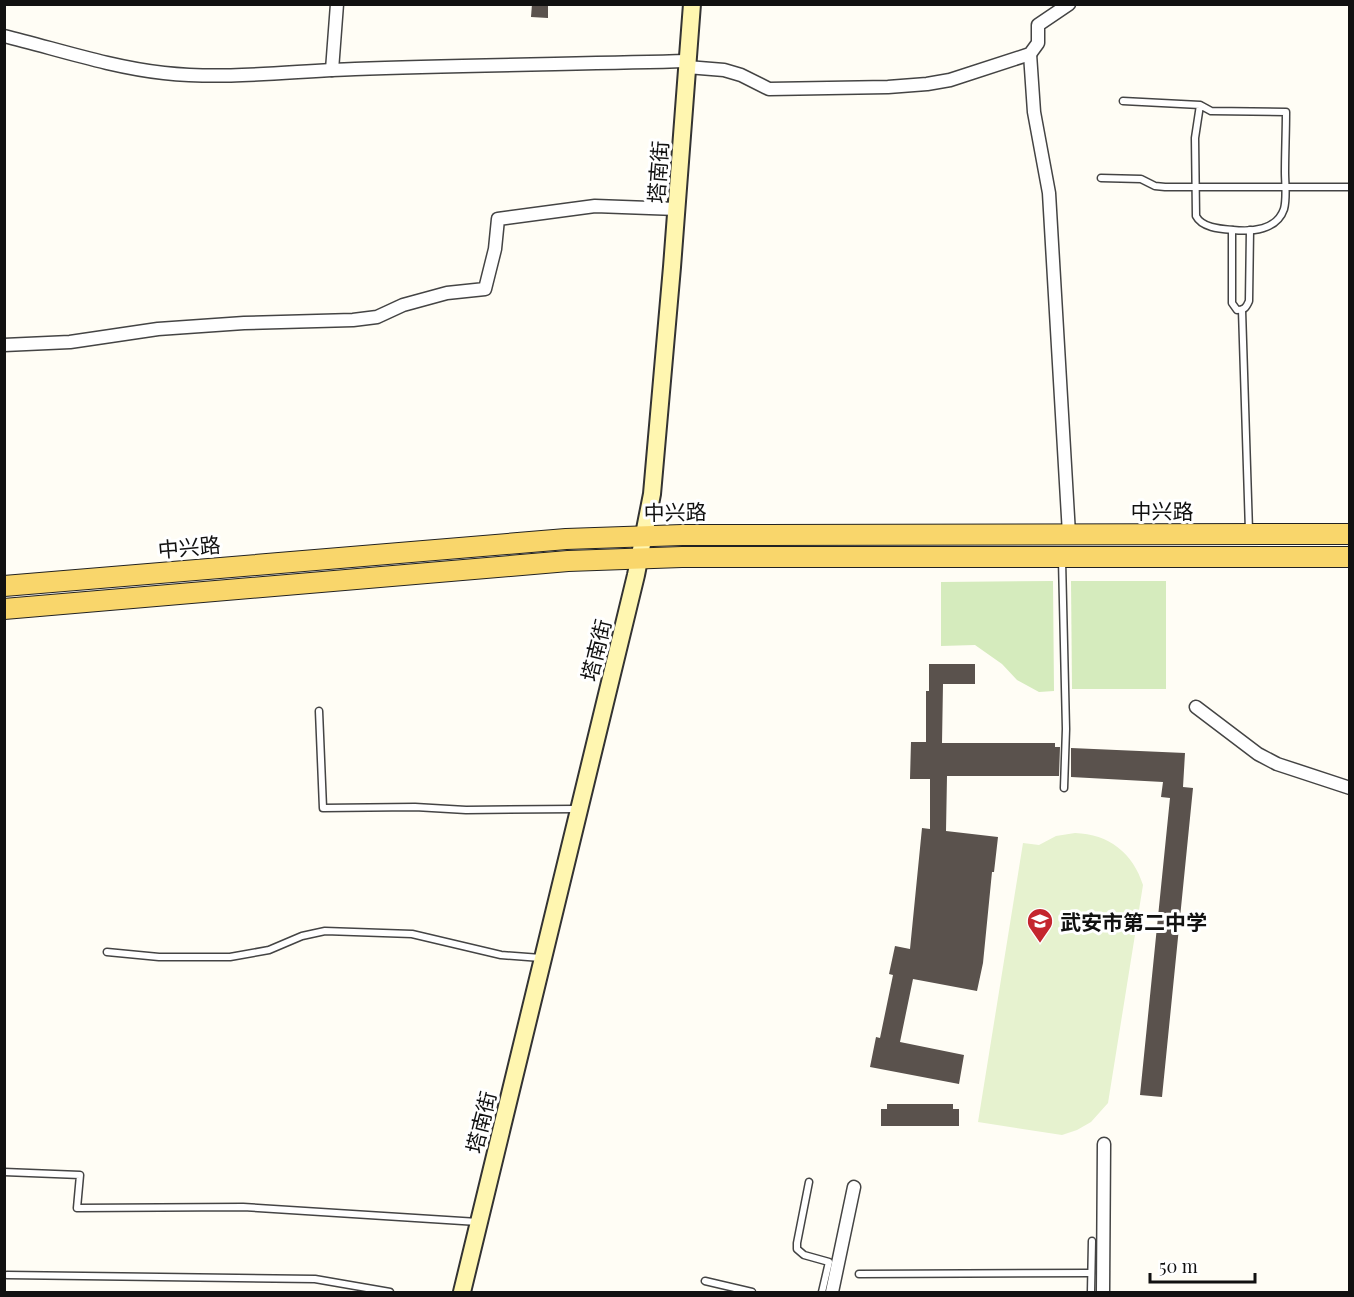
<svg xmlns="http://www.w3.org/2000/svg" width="1354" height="1297" viewBox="0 0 1354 1297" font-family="'Playfair Display','Noto Sans SC',serif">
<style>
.green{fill:#d5ebbd}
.pitch{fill:#e6f2cf}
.building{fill:#5a524d}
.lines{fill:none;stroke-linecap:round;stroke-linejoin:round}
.lane-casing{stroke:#444;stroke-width:9}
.street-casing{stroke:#444;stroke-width:15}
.secondary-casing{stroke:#333;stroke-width:20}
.primary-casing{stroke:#222;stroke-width:22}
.lane{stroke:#fff;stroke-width:6}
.street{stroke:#fff;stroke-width:12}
.secondary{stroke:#fff6b0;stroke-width:16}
.primary{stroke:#f9d66b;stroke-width:20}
.labels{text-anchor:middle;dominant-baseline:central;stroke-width:6;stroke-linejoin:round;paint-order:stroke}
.street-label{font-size:21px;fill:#111;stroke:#fff}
.poi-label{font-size:21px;font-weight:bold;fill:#111;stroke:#fff;text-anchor:start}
</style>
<rect width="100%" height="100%" fill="#fffdf5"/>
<!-- green -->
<g class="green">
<path d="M1053,581L1054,691L1039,692L1017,680L1002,664L975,645L941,646V582Z"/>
<path d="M1071,581H1166V689H1072Z"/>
</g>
<!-- pitch -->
<path class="pitch" d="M1075,833C1109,834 1133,853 1143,885L1108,1103L1091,1122L1077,1130L1062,1135L978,1122L1023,843L1039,845L1056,836Z"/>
<!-- building -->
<g class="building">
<path d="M532,4H548V18L531,17Z"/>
<path d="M929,664H975V684H943L942,743H1055V747H1060L1059,776H947L946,831L998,837L994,872H992L983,963L977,991L913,979L900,1042L964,1055L959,1084L870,1067L876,1037L880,1038L893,975L889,974L895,946L910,949L922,828L930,829V779H910L911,742H926V691H929Z"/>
<path d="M1071,748L1185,753L1183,787L1193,788L1162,1097L1140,1095L1170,798L1161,797L1163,782L1071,777Z"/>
<path d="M887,1104H953V1109H959V1126H881V1109H887Z"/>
</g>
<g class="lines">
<!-- lane casing -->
<g class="lane-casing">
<g id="lane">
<path d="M1123,101L1200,105L1211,111L1286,112C1286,132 1285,152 1285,172C1285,183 1287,198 1284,209C1277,230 1252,232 1233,230C1221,229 1202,228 1196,216L1195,138L1200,105"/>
<path d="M1101,178L1141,179L1155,186L1165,187H1350"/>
<path d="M1232,230V303L1237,310C1244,310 1246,308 1249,301L1250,230"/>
<path d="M1242,310L1249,531"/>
<path d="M1062,560L1066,729L1064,788"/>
<path d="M319,711L323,808L415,807L466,810L576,809"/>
<path d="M107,952L159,957H230L269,950L302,936L325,931L412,934L501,955L541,958"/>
<path d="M4,1172L80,1175L77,1208L243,1207L478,1222"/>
<path d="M809,1182L797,1243V1249L804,1255L829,1262L822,1292"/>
<path d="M859,1274L1091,1273"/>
<path d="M7,1275L315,1279L390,1292"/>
<path d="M705,1281L752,1292"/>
<path d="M1091,1292L1092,1241"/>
</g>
</g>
<!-- street casing -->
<g class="street-casing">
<g id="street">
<path d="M4,36C57,49 110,67 164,73C228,80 292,71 355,69C466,65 577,64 688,61"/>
<path d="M1030,54L1034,112L1049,193L1069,534"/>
<path d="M687,67L724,70L741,75L769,89L888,87L927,84L950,80L1030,54L1038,43V25L1069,4"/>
<path d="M332,70L337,4"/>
<path d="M4,345L70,342L158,329L244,323L353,320L377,317L403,305L447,293L485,289L495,249L498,219L595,206L677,209"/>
<path d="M1196,707L1258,754L1277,764L1350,788"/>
<path d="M832,1292L854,1187"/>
<path d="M1103,1292L1104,1144"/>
</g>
</g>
<!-- secondary casing -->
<g class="secondary-casing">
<path id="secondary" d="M462,1292L636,575L652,494L672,267L692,4"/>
</g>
<!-- primary casing -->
<g class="primary-casing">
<g id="primary">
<path d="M4,586L566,539L682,535L1350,534"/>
<path d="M4,609L568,561L682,557H1350"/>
</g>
</g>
<!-- lane -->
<use href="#lane" class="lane"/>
<!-- street -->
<use href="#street" class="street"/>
<!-- secondary -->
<use href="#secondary" class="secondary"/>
<!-- primary -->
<use href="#primary" class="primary"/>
</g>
<!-- icons -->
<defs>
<g id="school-pin" transform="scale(1.35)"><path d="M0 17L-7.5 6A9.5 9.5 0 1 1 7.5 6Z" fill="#c4262e" stroke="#fff"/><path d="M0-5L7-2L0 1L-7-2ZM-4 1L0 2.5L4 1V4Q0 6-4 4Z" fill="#fff"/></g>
</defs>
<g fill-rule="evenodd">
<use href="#school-pin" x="1040" y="921"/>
</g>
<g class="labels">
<!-- street labels -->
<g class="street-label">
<text transform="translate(657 172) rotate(-86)">塔南街</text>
<text x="1162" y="510">中兴路</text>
<text transform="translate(675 511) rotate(-1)">中兴路</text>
<text transform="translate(189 546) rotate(-5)">中兴路</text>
<text transform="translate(595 650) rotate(-76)">塔南街</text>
<text transform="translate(480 1122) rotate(-76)">塔南街</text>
</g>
<!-- poi labels -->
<g class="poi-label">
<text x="1060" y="921">武安市第二中学</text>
</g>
</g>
<!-- border -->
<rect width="1354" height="1297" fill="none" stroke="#111111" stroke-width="12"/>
<!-- scale -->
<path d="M1150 1273v9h105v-9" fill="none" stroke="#111111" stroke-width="3"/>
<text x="1159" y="1273" font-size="18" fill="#111111" stroke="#ffffff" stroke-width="4.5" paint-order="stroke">50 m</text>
</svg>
